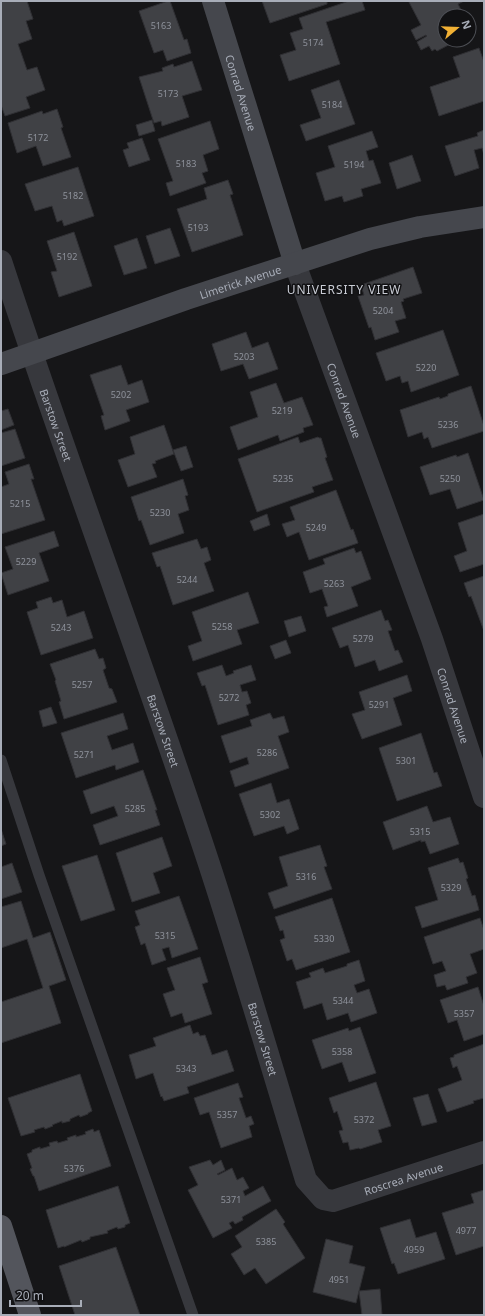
<svg xmlns="http://www.w3.org/2000/svg" width="485" height="1316" viewBox="0 0 485 1316" font-family="'Noto Sans',sans-serif">
<style>
.building{fill:#404145;stroke:#303034}
.lines{fill:none;stroke-linecap:round;stroke-linejoin:round}
.lane{stroke:#37383d;stroke-width:11}
.street{stroke:#37383d;stroke-width:22}
.secondary{stroke:#45474d;stroke-width:22}
.primary{stroke:#53555c;stroke-width:22}
.labels{text-anchor:middle;dominant-baseline:central;stroke-width:3;stroke-linejoin:round;paint-order:stroke}
.number-label{font-size:9px;fill:#8e929b}
.street-label{font-size:11px;fill:#a8adb8;stroke:#111113}
.neighbourhood-label{font-size:12px;letter-spacing:1px;fill:#c9ccd4;stroke:#111113}
</style>
<rect width="100%" height="100%" fill="#161618"/>
<!-- building -->
<g class="building">
<path d="M1,1H27L33,19L26,21L32,39L18,44L27,70L37,67L45,90L26,97L30,108L5,116L1,105Z"/>
<path d="M168,1H170L184,40L187,39L191,53L167,61L163,50L154,53L139,11Z"/>
<path d="M262,1H327V4L270,23Z"/>
<path d="M349,1H362L365,10L326,22L340,64L289,81L280,55L296,50L290,33L303,29L299,18Z"/>
<path d="M411,1H464L458,4L464,16H445V40H458L437,51L435,49L432,51L429,46L421,50L417,42L427,36L426,35L416,40L411,30L421,25L409,2Z"/>
<path d="M479,48L484,62V101L439,116L430,87L460,77L453,57Z"/>
<path d="M192,61L202,90L182,96L189,117L162,126L161,121L154,123L139,77L163,71L162,68L173,64L174,67Z"/>
<path d="M339,80L355,124L306,141L300,125L321,118L311,90Z"/>
<path d="M57,109L63,127L61,128L71,157L43,166L36,146L17,153L8,123L42,111L43,114Z"/>
<path d="M152,120L155,131L139,136L136,125Z"/>
<path d="M210,121L219,149L203,155L208,171L202,173L206,183L170,196L166,183L173,181L158,139Z"/>
<path d="M484,130V155L482,148L474,150L479,168L455,176L445,146L478,136L477,133Z"/>
<path d="M372,131L378,147L366,151L369,161L373,160L381,183L361,189L363,196L344,202L342,196L325,201L316,173L335,167L328,146Z"/>
<path d="M142,138L150,160L129,167L123,150L129,148L127,143Z"/>
<path d="M412,155L421,181L397,189L389,163Z"/>
<path d="M78,167L94,216L64,226L62,220L57,222L52,206L35,211L25,184Z"/>
<path d="M228,180L233,194L230,195L243,235L192,252L177,209L207,199L204,188Z"/>
<path d="M170,228L180,256L155,264L146,236Z"/>
<path d="M74,232L92,286L59,297L51,272L57,271L47,241Z"/>
<path d="M137,238L147,268L124,275L114,246Z"/>
<path d="M413,267L422,293L403,299L404,301L401,302L406,318L395,321L399,332L375,340L371,327L369,328L358,296L364,295L361,285Z"/>
<path d="M443,330L459,375L411,392L408,381L402,383L400,376L386,381L376,353Z"/>
<path d="M246,332L252,348L268,342L278,369L249,379L243,364L221,371L212,344Z"/>
<path d="M121,365L128,385L142,380L149,402L126,410L130,421L105,430L101,416L104,415L90,375Z"/>
<path d="M276,383L284,403L302,397L313,425L303,428L304,432L280,441L278,435L238,450L230,427L258,417L250,392Z"/>
<path d="M471,386L484,426V431L432,448L428,437L424,439L422,432L408,437L400,410L439,397L440,399L448,396V394Z"/>
<path d="M8,409L14,425L1,430V411Z"/>
<path d="M164,425L174,454L155,461L156,463L152,464L157,477L128,487L118,460L135,454L130,437Z"/>
<path d="M15,429L25,458L1,466V433Z"/>
<path d="M298,437L300,443L318,437L319,438H321L327,457L325,458L333,480L312,487L314,492L257,512L238,459Z"/>
<path d="M186,446L193,467L181,471L173,450Z"/>
<path d="M468,453L484,500L457,509L450,489L430,495L420,467L456,455L457,457Z"/>
<path d="M29,464L34,479H31L45,520L1,534V487L9,484L5,472Z"/>
<path d="M183,479L188,495L185,496L189,510L178,514L184,533L150,545L141,520L139,521L131,497Z"/>
<path d="M336,490L351,530L353,529L358,543L309,560L299,532L287,537L282,524L295,520L290,507Z"/>
<path d="M267,514L270,525L254,531L250,521Z"/>
<path d="M484,514V564L460,572L454,556L467,551L458,523Z"/>
<path d="M54,531L59,546L39,553L49,581L8,595L1,573L13,569L5,547Z"/>
<path d="M197,539L201,549L207,547L211,560L204,563L214,591L173,605L160,566L157,567L152,553Z"/>
<path d="M354,548L356,553L361,551L371,579L351,587L358,606L327,617L324,607L328,606L322,589L310,593L303,572L325,564L323,559Z"/>
<path d="M484,576V631L471,596L469,597L464,583Z"/>
<path d="M248,592L259,623L237,630L242,644L193,661L188,646L202,641L192,612Z"/>
<path d="M51,597L53,603L62,600L67,617L84,611L93,638L41,655L27,612L38,608L36,602Z"/>
<path d="M381,610L385,621L388,620L392,630L388,631L395,651L398,650L403,662L379,671L375,660L355,667L348,645L340,648L332,628Z"/>
<path d="M301,616L306,631L289,637L284,621Z"/>
<path d="M286,640L291,653L275,659L270,646Z"/>
<path d="M95,649L99,659L103,658L106,668L103,670L109,688L112,689L117,702L64,719L59,702L61,701L55,681L56,680L50,664Z"/>
<path d="M222,665L226,676L234,673L233,671L251,665L256,680L240,685L242,692L247,691L251,703L246,705L249,715L218,725L205,685L202,686L197,673Z"/>
<path d="M407,675L412,691L393,698L402,725L362,739L352,714L365,710L359,692Z"/>
<path d="M51,707L57,723L43,727L39,711Z"/>
<path d="M123,713L128,729L107,736L112,750L133,743L139,762L116,770L115,765L76,778L61,733Z"/>
<path d="M270,713L273,719L284,716L289,732L278,736L289,768L235,787L230,771L249,764L247,757L230,763L221,736L252,726L250,720Z"/>
<path d="M421,733L434,773L437,772L442,786L397,801L379,748Z"/>
<path d="M143,770L157,810H155L160,825L100,845L93,825L118,816L114,806L91,814L83,791Z"/>
<path d="M271,783L277,803L289,799L299,829L287,834L284,826L254,836L239,794Z"/>
<path d="M427,806L433,822L450,817L459,844L430,854L425,841L421,842V840L393,850L383,822Z"/>
<path d="M1,829L6,844L1,846Z"/>
<path d="M162,837L172,866L153,873L160,893L132,902L116,853Z"/>
<path d="M320,845L327,866L324,867L332,889L274,909L268,893L288,886L279,857Z"/>
<path d="M97,855L115,910L81,921L62,866Z"/>
<path d="M458,858L460,863L463,862L468,878L466,879L472,896L475,895L479,910L422,928L415,907L438,900L428,868Z"/>
<path d="M12,863L22,892L1,899V867Z"/>
<path d="M179,896L198,949L172,958L169,947L162,949L166,960L152,965L145,943L141,945L135,927L140,925L135,911Z"/>
<path d="M332,898L350,952L296,970L292,959L287,961L280,940L285,938L283,930L280,931L275,917Z"/>
<path d="M21,901L33,938L50,932L66,980L49,986L61,1023L1,1043V1002L43,988L27,939L1,948V907Z"/>
<path d="M480,918L484,930V949L470,954L477,973L466,977L468,983L447,990L445,985L437,987L434,975L446,971L442,961L433,964L424,937Z"/>
<path d="M200,957L208,982L202,984L212,1014L185,1023L182,1013L171,1017L163,994L175,990L167,968Z"/>
<path d="M359,960L365,981L354,985L357,993L369,989L377,1013L351,1022L348,1013L327,1020L322,1003L304,1009L296,982L311,977L309,973L323,968L325,973L347,966V964Z"/>
<path d="M478,987L484,1006V1034L464,1041L457,1020L448,1023L440,1000Z"/>
<path d="M190,1025L193,1034L198,1032L200,1036L205,1035L212,1055L227,1050L234,1071L187,1087L189,1093L164,1101L162,1096L161,1097L153,1073L136,1079L129,1055L156,1046L153,1038Z"/>
<path d="M360,1027L376,1073L349,1082L342,1062L322,1069L312,1040L348,1028L349,1031Z"/>
<path d="M484,1044V1099V1098L473,1101L474,1103L447,1112L438,1089L462,1080L457,1066L453,1068L450,1058L454,1057V1055Z"/>
<path d="M80,1074L92,1111L88,1113V1114L80,1117L79,1115L70,1119V1121L62,1123V1121L52,1125L53,1126L45,1129L44,1127L34,1130L35,1132L21,1136L8,1098Z"/>
<path d="M376,1082L391,1126L378,1130L382,1142L360,1149L359,1148L350,1150L348,1142L343,1143L339,1131L343,1130L337,1111L334,1113L329,1098Z"/>
<path d="M238,1083L243,1097L239,1098L246,1118L251,1116L254,1124L249,1126L252,1137L221,1148L209,1112L200,1115L194,1098Z"/>
<path d="M428,1094L437,1122L422,1126L413,1098Z"/>
<path d="M93,1129L94,1132L99,1130L111,1166L39,1191L34,1176H33L30,1169L32,1168L27,1154L32,1152V1150L40,1147V1149L50,1146L49,1143L57,1141L58,1143L68,1140L67,1138L76,1135V1137L86,1134L85,1132Z"/>
<path d="M210,1160L213,1165L221,1160L225,1170L217,1174L218,1175L232,1168L237,1180L243,1177L249,1188L243,1191L245,1196L263,1186L271,1201L242,1217L243,1220L235,1224L233,1221L229,1223L232,1228L213,1238L188,1190L198,1185L189,1167Z"/>
<path d="M118,1186L130,1223L125,1225V1227L118,1229L117,1227L107,1231L108,1233L90,1237V1239L82,1242L81,1240L64,1247V1246L58,1248L46,1210Z"/>
<path d="M484,1190V1246L456,1255L442,1213L474,1203L471,1194Z"/>
<path d="M276,1209L285,1222L283,1224L305,1258L266,1284L255,1268L244,1275L231,1254L242,1247L235,1236Z"/>
<path d="M410,1219L416,1238L436,1232L445,1259L398,1274L394,1263L392,1264L380,1228Z"/>
<path d="M326,1239L353,1246L349,1263L365,1267L356,1303L313,1292Z"/>
<path d="M116,1247L140,1315H75L59,1266Z"/>
<path d="M380,1289L382,1315H362L359,1291Z"/>
</g>
<g class="lines">
<!-- lane -->
<path class="lane" d="M1,760L39,875L193,1315"/>
<!-- street -->
<g class="street">
<path id="s1" d="M1,261C68,466 145,668 212,873C245,975 275,1078 306,1180L323,1199L333,1201L484,1152"/>
<path id="s2" d="M295,264L432,639L484,797"/>
</g>
<!-- secondary -->
<g class="secondary">
<path id="s3" d="M213,1L295,264"/>
<path id="s4" d="M1,364L186,299L370,239L420,227L484,217"/>
</g>
<!-- primary -->
<path class="primary" d="M1,1226L30,1315"/>
</g>
<g class="labels">
<!-- number labels -->
<g class="number-label">
<text x="161" y="25">5163</text>
<text x="313" y="42">5174</text>
<text x="168" y="93">5173</text>
<text x="332" y="104">5184</text>
<text x="38" y="137">5172</text>
<text x="186" y="163">5183</text>
<text x="354" y="164">5194</text>
<text x="73" y="195">5182</text>
<text x="198" y="227">5193</text>
<text x="67" y="256">5192</text>
<text x="383" y="310">5204</text>
<text x="244" y="356">5203</text>
<text x="426" y="367">5220</text>
<text x="121" y="394">5202</text>
<text x="282" y="410">5219</text>
<text x="448" y="424">5236</text>
<text x="283" y="478">5235</text>
<text x="450" y="478">5250</text>
<text x="20" y="503">5215</text>
<text x="160" y="512">5230</text>
<text x="316" y="527">5249</text>
<text x="26" y="561">5229</text>
<text x="187" y="579">5244</text>
<text x="334" y="583">5263</text>
<text x="222" y="626">5258</text>
<text x="61" y="627">5243</text>
<text x="363" y="638">5279</text>
<text x="82" y="684">5257</text>
<text x="229" y="697">5272</text>
<text x="379" y="704">5291</text>
<text x="267" y="752">5286</text>
<text x="84" y="754">5271</text>
<text x="406" y="760">5301</text>
<text x="135" y="808">5285</text>
<text x="270" y="814">5302</text>
<text x="420" y="831">5315</text>
<text x="306" y="876">5316</text>
<text x="451" y="887">5329</text>
<text x="165" y="935">5315</text>
<text x="324" y="938">5330</text>
<text x="343" y="1000">5344</text>
<text x="464" y="1013">5357</text>
<text x="342" y="1051">5358</text>
<text x="186" y="1068">5343</text>
<text x="227" y="1114">5357</text>
<text x="364" y="1119">5372</text>
<text x="74" y="1168">5376</text>
<text x="231" y="1199">5371</text>
<text x="466" y="1230">4977</text>
<text x="266" y="1241">5385</text>
<text x="414" y="1249">4959</text>
<text x="339" y="1279">4951</text>
</g>
<!-- street labels -->
<g class="street-label">
<text stroke="none"><textPath href="#s3" startOffset="96">Conrad Avenue</textPath></text>
<text stroke="none"><textPath href="#s4" startOffset="253">Limerick Avenue</textPath></text>
<text stroke="none"><textPath href="#s2" startOffset="145">Conrad Avenue</textPath></text>
<text stroke="none"><textPath href="#s1" startOffset="173">Barstow Street</textPath></text>
<text stroke="none"><textPath href="#s2" startOffset="469">Conrad Avenue</textPath></text>
<text stroke="none"><textPath href="#s1" startOffset="497">Barstow Street</textPath></text>
<text stroke="none"><textPath href="#s1" startOffset="821">Barstow Street</textPath></text>
<text stroke="none"><textPath href="#s1" startOffset="1078">Roscrea Avenue</textPath></text>
</g>
<!-- neighbourhood labels -->
<g class="neighbourhood-label">
<text x="344" y="289">UNIVERSITY VIEW</text>
</g>
</g>
<!-- border -->
<rect width="485" height="1316" fill="none" stroke="#a8adb8" stroke-width="4"/>
<!-- north arrow -->
<g transform="translate(457 28) rotate(71)"><circle r="19" fill="#111113" stroke="#4d4f55"/>
<path d="M0-3L7 15L0 10L-7 15Z" fill="#f2b134"/>
<text y="-6" font-size="11" font-weight="bold" text-anchor="middle" fill="#a8adb8">N</text>
</g>
<!-- scale -->
<path d="M10 1300v6h71v-6" fill="none" stroke="#a8adb8" stroke-width="2"/>
<text x="16" y="1300" font-size="12" fill="#a8adb8" stroke="#111113" stroke-width="3" paint-order="stroke">20 m</text>
</svg>
